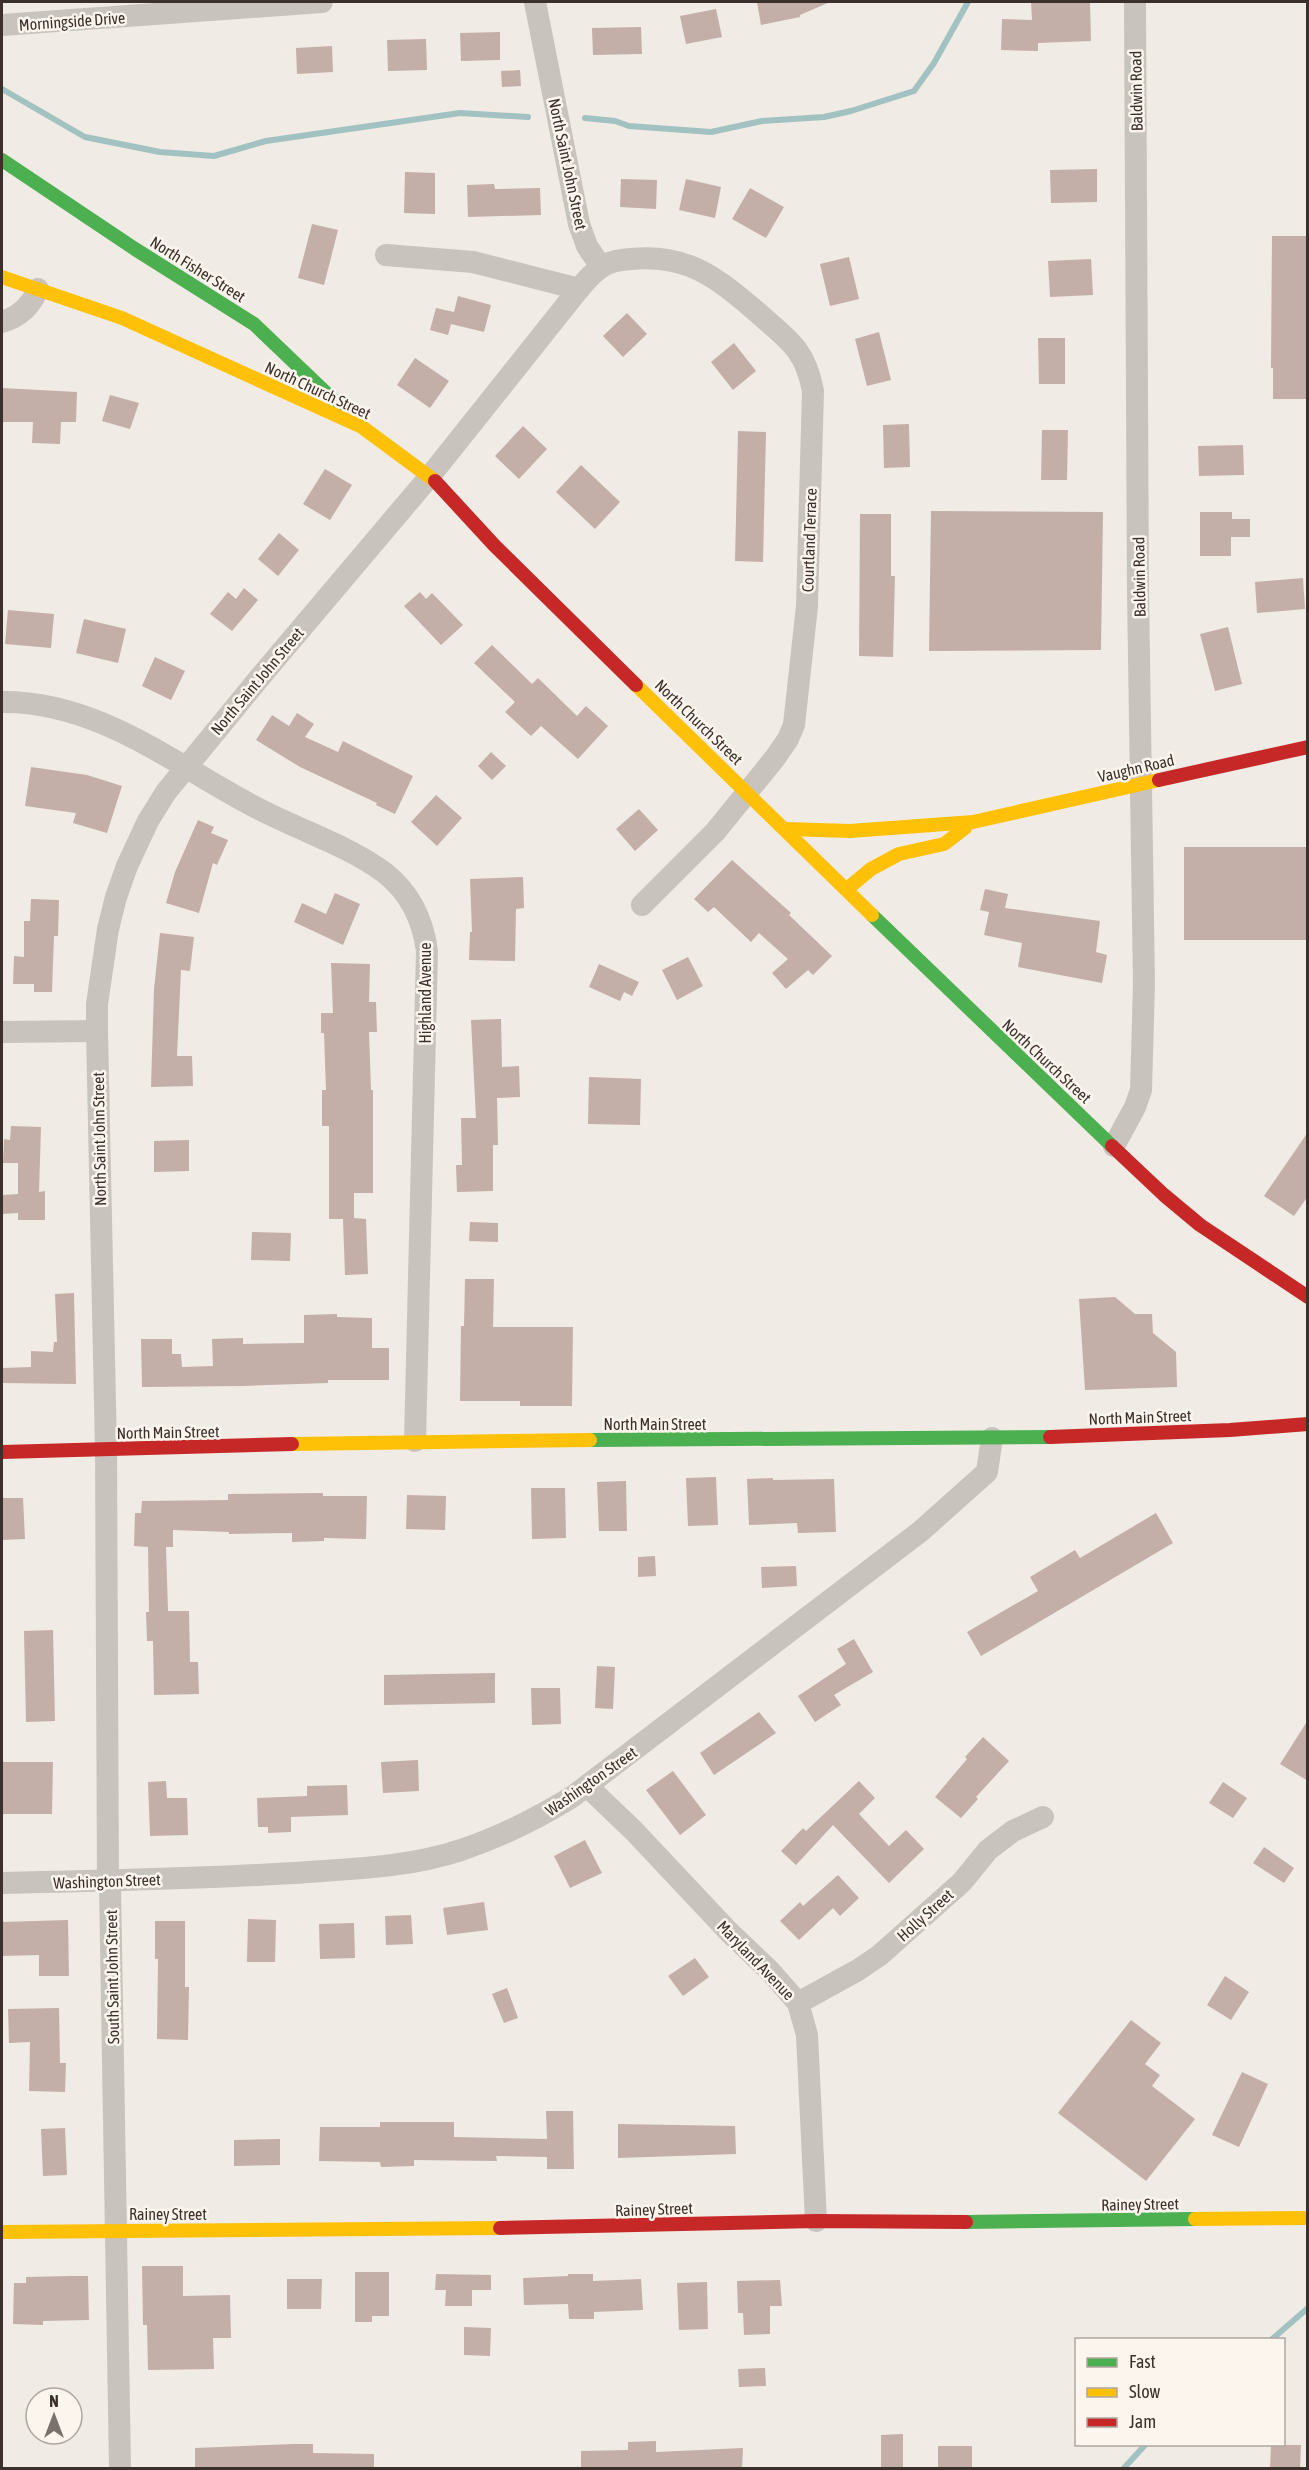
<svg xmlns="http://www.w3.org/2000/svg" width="1309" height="2470" viewBox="0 0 1309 2470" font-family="'Asap Condensed',sans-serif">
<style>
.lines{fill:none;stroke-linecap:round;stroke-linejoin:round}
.stream{stroke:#a1c2c1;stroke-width:6}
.building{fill:#c3afa7}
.street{stroke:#c9c3be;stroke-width:22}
.fast{stroke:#4caf50;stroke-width:14}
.slow{stroke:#ffc107;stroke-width:14}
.jam{stroke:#c62828;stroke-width:14}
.labels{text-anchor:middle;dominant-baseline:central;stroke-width:5;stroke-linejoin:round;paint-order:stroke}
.street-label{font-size:16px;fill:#3b302b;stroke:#fbf5ee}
</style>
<rect width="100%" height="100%" fill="#f0ebe5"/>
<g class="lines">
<!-- stream -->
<g class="stream">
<path d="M2,89L85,137L160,152L214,156L266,141L460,113L528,117"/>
<path d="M585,118L615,121L629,126L711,132L762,121L824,117L851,111L914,91L934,63L968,2"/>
<path d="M1271,2340L1308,2308"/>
<path d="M1124,2468L1146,2444"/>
</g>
</g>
<!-- building -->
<g class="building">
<path d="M757,2H830L800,15V17L761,25Z"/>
<path d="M1031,2H1090L1091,41L1038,43V51L1001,50L1002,19L1032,20Z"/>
<path d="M716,9L722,37L686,44L680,16Z"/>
<path d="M641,27L642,54L593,55L592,28Z"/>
<path d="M500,32V60L461,61L460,33Z"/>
<path d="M426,39L427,70L388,71L387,40Z"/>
<path d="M332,46L333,72L297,74L296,48Z"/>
<path d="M520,70L521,86L502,87L501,71Z"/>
<path d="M1097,169V202L1051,203L1050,170Z"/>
<path d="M405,172L435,173V214L404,213Z"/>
<path d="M621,179L657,180L656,209L620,207Z"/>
<path d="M686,179L721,187L715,218L679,210Z"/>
<path d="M494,184L495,189L540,188L541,215L468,217L467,185Z"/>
<path d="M750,188L784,207L766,238L732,219Z"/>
<path d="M312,224L338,230L324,285L298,278Z"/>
<path d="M1272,236H1308V399H1273V368H1271Z"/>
<path d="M849,257L859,299L830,306L820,264Z"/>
<path d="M1091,259L1093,295L1050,297L1048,261Z"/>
<path d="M458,296L491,305L484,332L451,324L448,335L430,330L436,308L454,312Z"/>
<path d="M627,313L647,334L623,357L603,336Z"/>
<path d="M879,332L891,380L867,386L855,339Z"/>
<path d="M1038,338H1065V384H1039Z"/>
<path d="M734,343L756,371L733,390L711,362Z"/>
<path d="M415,358L449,381L430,408L397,385Z"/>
<path d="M2,388L77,392L76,422H61L60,444L32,443L33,422H2Z"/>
<path d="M110,395L139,403L130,429L102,421Z"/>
<path d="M909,424L910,467L884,468L883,425Z"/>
<path d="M523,426L547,449L519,479L495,456Z"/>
<path d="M1042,430H1068L1067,480H1041Z"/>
<path d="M738,431L766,432L763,562L735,561Z"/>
<path d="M1243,445L1244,475L1199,476L1198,446Z"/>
<path d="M581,465L620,502L595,529L556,492Z"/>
<path d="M325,469L352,485L330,520L303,504Z"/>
<path d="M931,511L1103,512L1101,650L929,651Z"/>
<path d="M1200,512H1232V519H1250V537H1231V556H1200Z"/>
<path d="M860,514H891V576H895L893,657L859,656Z"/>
<path d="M279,533L299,550L278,576L258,559Z"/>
<path d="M1303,578L1305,609L1257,613L1255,582Z"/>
<path d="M244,588L258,600L232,631L210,614L228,592L236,599Z"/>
<path d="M420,592L426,599L432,593L463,625L441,645L404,606Z"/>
<path d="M8,610L54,614L51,648L5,644Z"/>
<path d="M84,619L126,629L118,663L76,653Z"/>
<path d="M1228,627L1242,684L1215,691L1200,634Z"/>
<path d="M492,645L532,684L538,678L577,716L586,706L608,726L578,759L541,726L531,736L505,712L515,702L474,663Z"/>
<path d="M155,657L185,671L171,700L142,686Z"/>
<path d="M297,713L314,724L305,737L338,752L343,741L413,776L395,814L376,805L377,803L300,767L256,740L272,715L289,726Z"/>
<path d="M491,752L506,766L492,780L478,766Z"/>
<path d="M31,767L87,775L122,786L107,833L73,823L76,813L25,806Z"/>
<path d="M436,795L462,818L437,846L411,822Z"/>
<path d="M639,809L658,830L635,851L616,829Z"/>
<path d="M198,820L214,827L211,833L228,840L217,865L213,863L199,913L166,903L175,872Z"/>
<rect x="1184" y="847" width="124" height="93"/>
<path d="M732,860L791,913L789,915L832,956L813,975L808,970L786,989L772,973L788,959L759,933L751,942L714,907L708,912L694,899Z"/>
<path d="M523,877L524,908L516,909L515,961L469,960L470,932H472L470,879Z"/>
<path d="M985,889L1008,894L1005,908L1100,921L1096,952L1107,955L1102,983L1018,967L1022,943L984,935L989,912L980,910Z"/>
<path d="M335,893L360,904L343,945L294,922L302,903L326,914Z"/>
<path d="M31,899L59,900L58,936H54L52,992H34V984H13L14,956L24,957V921H30Z"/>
<path d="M160,933L194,937L190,971L181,970L177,1056H192L193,1086L151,1087L154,989Z"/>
<path d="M688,957L703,986L677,1000L662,970Z"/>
<path d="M331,963L370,964L369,1002H376L377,1032H369L371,1090H373V1193H354V1218L366,1219L368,1274L345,1275L343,1219H329V1126H322V1090H326L324,1033H321V1013H333Z"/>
<path d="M599,964L639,982L632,996L624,992L620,1001L589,987Z"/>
<path d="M501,1019L502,1067L519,1066L520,1097L497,1098L498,1145H493V1191L457,1192L456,1165H462L461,1118H476L471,1020Z"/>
<path d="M589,1077L641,1079L640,1125L588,1124Z"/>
<path d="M11,1126L41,1127L39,1192L45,1191V1220H18V1213L2,1214V1195L18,1194V1163H3L4,1139L10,1140Z"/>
<path d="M1308,1132V1196L1294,1216L1264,1196Z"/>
<path d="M189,1140V1171L154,1172V1141Z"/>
<path d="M470,1222L498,1223V1242L469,1241Z"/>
<path d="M252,1232L291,1233L290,1261L251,1260Z"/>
<path d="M465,1279H494L493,1327H573L572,1406H520V1401H460L461,1326H464Z"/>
<path d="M74,1293L76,1384L2,1383V1368L31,1367V1351L53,1352L54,1342H57L55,1294Z"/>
<path d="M1115,1297L1135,1314H1152L1153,1333L1176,1352L1177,1387L1085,1390L1079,1299Z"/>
<path d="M337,1314V1317L372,1318V1348H389V1380H328V1383L243,1386L142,1387L141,1339H172V1354H181L182,1367L213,1366L212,1339L243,1338V1344L304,1343V1315Z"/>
<path d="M716,1477L718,1525L688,1526L686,1478Z"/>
<path d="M773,1478V1480L834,1479L836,1532L798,1533L797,1523L749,1525L747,1479Z"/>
<path d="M626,1481L627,1531H599L597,1482Z"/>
<path d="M531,1488H565L566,1538L532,1539Z"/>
<path d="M323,1493V1496H367L366,1539L324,1538V1541L292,1542V1533L229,1534V1532L173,1530V1547H166L168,1611H189L190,1662H198L199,1694L154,1695L153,1641H147L146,1612H149L148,1547L134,1546L135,1513H141L142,1501L228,1500V1494Z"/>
<path d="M407,1495L446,1496L445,1530L406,1529Z"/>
<path d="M2,1498H23L25,1539L2,1540Z"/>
<path d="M1156,1513L1173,1543L981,1656L967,1632L1038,1591L1030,1577L1075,1550L1080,1558Z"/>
<path d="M655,1556L656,1576L638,1577V1557Z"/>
<path d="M796,1566L797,1586L762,1588L761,1567Z"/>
<path d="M53,1630L55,1721L26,1722L24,1631Z"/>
<path d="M854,1639L873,1672L834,1695L841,1705L815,1722L798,1696L846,1664L837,1649Z"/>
<path d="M597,1666L615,1667L613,1709L595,1708Z"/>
<path d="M495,1673V1703L384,1705V1675Z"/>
<path d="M531,1688H560L561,1724L532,1725Z"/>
<path d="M759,1712L776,1733L714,1775L700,1753Z"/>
<path d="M1308,1720V1781L1280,1764Z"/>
<path d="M983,1737L1009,1761L976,1797L978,1799L961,1818L935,1797L967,1759L965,1757Z"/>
<path d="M418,1760L419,1791L383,1793L381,1762Z"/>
<path d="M3,1762H53L52,1814H2Z"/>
<path d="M673,1771L706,1815L680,1835L646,1790Z"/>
<path d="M166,1781L167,1798H187L188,1835L150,1836L148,1782Z"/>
<path d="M859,1781L875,1798L859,1814L889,1846L906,1830L924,1849L889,1883L833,1825L796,1865L781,1851L803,1828L806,1831Z"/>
<path d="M1223,1782L1247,1798L1233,1818L1209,1803Z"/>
<path d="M347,1785L348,1815L291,1817V1832L268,1833V1827H258L257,1798L307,1796V1786Z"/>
<path d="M585,1840L602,1873L570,1888L554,1856Z"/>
<path d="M1264,1847L1294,1868L1284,1883L1253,1863Z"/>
<path d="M838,1875L859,1898L840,1916L833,1908L799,1940L780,1921L800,1902L803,1906Z"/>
<path d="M484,1902L488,1930L447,1935L443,1908Z"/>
<path d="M411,1915L413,1944L386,1945L385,1916Z"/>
<path d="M248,1919L276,1920L275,1962H247Z"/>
<path d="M68,1920L69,1976H39V1955L2,1956V1922Z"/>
<path d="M155,1921H185V1987H189L188,2040L157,2039L158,1959H155Z"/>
<path d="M354,1923L355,1958L320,1959L319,1924Z"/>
<path d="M695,1958L709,1977L683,1996L668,1976Z"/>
<path d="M1225,1976L1249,1992L1231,2020L1207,2005Z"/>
<path d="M507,1988L518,2018L504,2023L492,1994Z"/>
<path d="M59,2008L60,2063H66L65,2092L29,2091L30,2042L9,2043L8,2009Z"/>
<path d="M1131,2020L1161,2043L1145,2064L1160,2075L1152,2086L1195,2119L1146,2181L1058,2113Z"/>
<path d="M1242,2072L1268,2084L1239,2147L1212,2135Z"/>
<path d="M546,2111H573L574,2169H547V2157L496,2156L497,2161L414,2160V2166L381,2167L380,2162L319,2161L320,2127H380V2122H454V2137L547,2139Z"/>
<path d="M618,2124L735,2126L736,2154L618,2158Z"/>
<path d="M65,2128L67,2175L43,2176L41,2129Z"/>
<path d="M280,2139V2165L234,2166V2140Z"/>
<path d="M142,2266H183V2296L230,2295L231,2338H213L214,2369L148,2370L147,2325H143Z"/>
<path d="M355,2272H389V2316H372V2322H355Z"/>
<path d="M436,2274L491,2275V2290H472V2306H445L446,2290H435Z"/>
<path d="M568,2274H593V2281L641,2279L643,2310L594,2312V2319H569L568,2304L524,2305L523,2278L568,2276Z"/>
<path d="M71,2276H88L89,2320L43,2321V2325L13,2324L14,2283H26V2277Z"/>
<path d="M287,2279H322L321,2309H287Z"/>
<path d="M780,2280L782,2306H770V2334L744,2335L743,2313H738L737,2281Z"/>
<path d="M707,2282L708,2329L679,2330L677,2283Z"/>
<path d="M464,2327L491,2328L490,2356L464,2355Z"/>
<path d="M765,2368L766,2386L739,2387L738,2369Z"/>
<path d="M903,2434V2469H881V2435Z"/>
<path d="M656,2441V2452L743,2448L742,2469H581V2451L628,2450V2442Z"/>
<path d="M293,2444H313V2453L374,2454V2469H195V2448Z"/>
<path d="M1271,2445H1301L1300,2469H1270Z"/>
<rect x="938" y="2446" width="34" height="23"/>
</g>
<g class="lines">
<!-- street -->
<g class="street">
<path d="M535,2L579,224L587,246L601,267"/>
<path d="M2,25L322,2"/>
<path d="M386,255L473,262L579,289"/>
<path d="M2,322C19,317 31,306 38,289"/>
<path d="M2,702C100,701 177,767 259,809C299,830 349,846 385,873C410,893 423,920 427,951L415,1441"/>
<path d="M2,1032L97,1031"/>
<path d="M1114,1146L1135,1107L1141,1090L1144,984L1138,592L1135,2"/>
<path d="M587,1786L634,1831L729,1932L770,1971L798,2003L807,2035L816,2221"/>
<path d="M2,1883C99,1881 196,1879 294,1873C349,1869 407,1868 461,1850C500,1837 536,1819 572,1797L921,1531L987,1472L992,1438"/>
<path d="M798,2003L858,1970L880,1955L962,1882L988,1850L1013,1831L1043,1817"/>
<path d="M120,2468L110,1886L108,1881L106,1450L97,1031V1004L108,929L116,897L127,866L148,821L166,792L261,676L430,476L575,294C582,285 591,274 600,268C609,261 620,260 631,259C687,253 717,278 757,312C788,340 805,348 813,391L807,606L794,725L788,739L775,758L715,832L642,905"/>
</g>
<!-- fast -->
<g class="fast">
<path d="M2,160L135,249L254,324L343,409"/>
<path d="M872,915L1112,1146"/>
<path d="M590,1440L1050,1437"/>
<path d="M966,2222L1195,2219"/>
</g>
<!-- slow -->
<g class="slow">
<path d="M2,277L122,318L362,427L435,481"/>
<path d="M636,685L872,915"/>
<path d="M786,829L850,831L973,822L1159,780"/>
<path d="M847,889L871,869L899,854L944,844L965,828"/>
<path d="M292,1444L590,1440"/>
<path d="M1195,2219L1308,2218"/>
<path d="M2,2232L500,2228"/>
</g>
<!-- jam -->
<g class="jam">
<path d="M435,481L494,545L636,685"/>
<path d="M1159,780L1308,747"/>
<path d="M1112,1146L1164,1195L1200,1225L1308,1297"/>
<path d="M1050,1437L1230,1430L1308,1424"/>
<path d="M2,1452L292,1444"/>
<path d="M500,2228L816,2221L966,2222"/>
</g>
</g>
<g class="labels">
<!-- street labels -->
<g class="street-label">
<text transform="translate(72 21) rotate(-4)">Morningside Drive</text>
<text transform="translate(1136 91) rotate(-91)">Baldwin Road</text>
<text transform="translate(568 164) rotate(78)">North Saint John Street</text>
<text transform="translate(198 269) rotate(32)">North Fisher Street</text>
<text transform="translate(318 390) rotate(25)">North Church Street</text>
<text transform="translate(809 540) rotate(-88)">Courtland Terrace</text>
<text transform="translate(1139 577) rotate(-91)">Baldwin Road</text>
<text transform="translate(257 681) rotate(-50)">North Saint John Street</text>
<text transform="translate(699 722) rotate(44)">North Church Street</text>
<text transform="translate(1136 768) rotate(-13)">Vaughn Road</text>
<text transform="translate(425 993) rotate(-90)">Highland Avenue</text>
<text transform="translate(1047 1061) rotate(43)">North Church Street</text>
<text transform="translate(99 1139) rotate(-91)">North Saint John Street</text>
<text transform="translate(1140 1417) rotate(-2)">North Main Street</text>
<text x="655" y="1424">North Main Street</text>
<text transform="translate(168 1432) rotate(-1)">North Main Street</text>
<text transform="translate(591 1781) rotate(-35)">Washington Street</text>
<text transform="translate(107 1881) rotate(-2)">Washington Street</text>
<text transform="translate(925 1915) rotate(-42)">Holly Street</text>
<text transform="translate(756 1960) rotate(46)">Maryland Avenue</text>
<text transform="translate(112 1977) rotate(-91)">South Saint John Street</text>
<text transform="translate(1140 2204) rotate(-1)">Rainey Street</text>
<text transform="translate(654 2209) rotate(-2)">Rainey Street</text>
<text x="168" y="2214">Rainey Street</text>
</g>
</g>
<!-- border -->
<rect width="1309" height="2470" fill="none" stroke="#3b302b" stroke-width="6"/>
<!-- legend -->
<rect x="1075" y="2338" width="210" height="108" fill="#fbf5ee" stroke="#aea6a0" stroke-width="1.5"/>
<rect x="1087" y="2358" width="30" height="9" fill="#4caf50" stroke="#aea6a0" stroke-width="1.5"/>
<text x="1129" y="2368" font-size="18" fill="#3b302b">Fast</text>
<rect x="1087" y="2388" width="30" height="9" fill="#ffc107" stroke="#aea6a0" stroke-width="1.5"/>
<text x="1129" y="2398" font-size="18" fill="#3b302b">Slow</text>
<rect x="1087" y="2418" width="30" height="9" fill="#c62828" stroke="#aea6a0" stroke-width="1.5"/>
<text x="1129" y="2428" font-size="18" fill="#3b302b">Jam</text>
<!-- north arrow -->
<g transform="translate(54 2416)"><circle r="28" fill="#fbf5ee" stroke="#aea6a0" stroke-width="1.5"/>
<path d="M0-4.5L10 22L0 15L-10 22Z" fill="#7a716c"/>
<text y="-9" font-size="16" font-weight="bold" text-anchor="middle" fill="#3b302b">N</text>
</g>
</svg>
